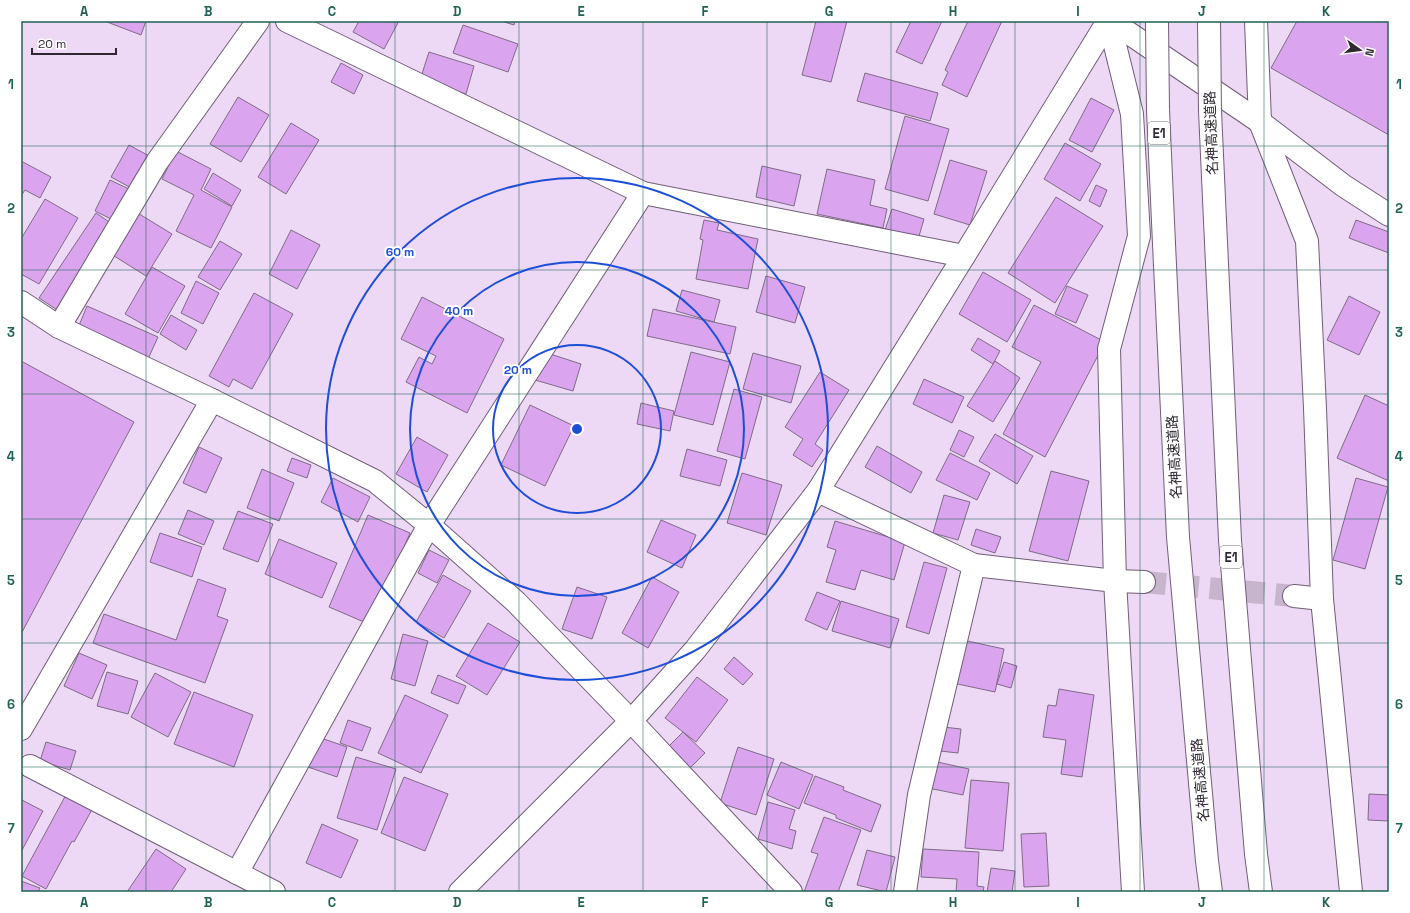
<svg xmlns="http://www.w3.org/2000/svg" width="1410" height="913" viewBox="0 0 1410 913" font-family="'Space Grotesk','Noto Sans JP',sans-serif">
<style>
.building{fill:#dba4ef;stroke:#7f6c86}
.lines{fill:none;stroke-linecap:round;stroke-linejoin:round}
.minor-tunnel{stroke:#c7b5ce;stroke-width:22;stroke-dasharray:22 11;stroke-linecap:butt}
.minor-casing{stroke:#705e77;stroke-width:24}
.highway-casing{stroke:#705e77;stroke-width:24}
.minor{stroke:#fff;stroke-width:22}
.highway{stroke:#fff;stroke-width:22}
.highway-bridge-casing{stroke:#705e77;stroke-width:24;stroke-linecap:butt}
.highway-bridge{stroke:#fff;stroke-width:22}
.grid{fill:none;stroke:#1f6354;stroke-width:1;stroke-opacity:0.55}
.ring{fill:none;stroke:#1d4ed8;stroke-width:2}
.labels{text-anchor:middle;dominant-baseline:central;stroke-width:4;stroke-linejoin:round;paint-order:stroke}
.shield{fill:#fff;stroke:#6d6870;stroke-width:1}
.shield-label{font-size:13px;font-weight:bold;fill:#2f2732}
.street-label{font-size:14px;fill:#2f2732;stroke:#fff}
.centre{fill:#1d4ed8;stroke:#fff;stroke-width:2}
.ring-label{font-size:12px;text-anchor:middle;font-weight:bold;fill:#1d4ed8;stroke:#fff;stroke-width:4;stroke-linejoin:round;paint-order:stroke}
.neatline{fill:none;stroke:#1f6354;stroke-width:1.5}
.grid-label{font-size:13px;text-anchor:middle;font-weight:bold;fill:#1f6354}
</style>
<rect width="100%" height="100%" fill="#edd8f5"/>
<!-- building -->
<g class="building">
<path d="M107,21H146L141,35L107,22Z"/>
<path d="M359,21H399L384,49L353,32Z"/>
<path d="M501,21H515L514,25Z"/>
<path d="M816,21H847L831,82L802,75Z"/>
<path d="M911,21H942L922,64L896,52Z"/>
<path d="M968,21H1002L967,97L942,85L948,72L945,70Z"/>
<path d="M1297,21H1389V135L1271,68Z"/>
<path d="M463,25L518,44L508,72L453,53Z"/>
<path d="M429,52L474,66L466,94L420,80Z"/>
<path d="M341,63L363,75L354,94L331,82Z"/>
<path d="M865,73L938,93L930,121L857,101Z"/>
<path d="M238,97L269,115L241,162L210,144Z"/>
<path d="M1091,98L1114,110L1092,152L1069,140Z"/>
<path d="M905,116L949,129L928,201L885,189Z"/>
<path d="M291,123L319,140L286,194L258,177Z"/>
<path d="M1065,143L1101,164L1080,201L1044,179Z"/>
<path d="M129,145L151,157L133,189L111,177Z"/>
<path d="M176,151L211,169L201,190L232,207L211,248L176,231L194,195L162,179Z"/>
<path d="M950,160L987,171L970,225L934,214Z"/>
<path d="M21,161L51,177L40,198L25,190L21,196Z"/>
<path d="M762,166L801,175L794,206L756,197Z"/>
<path d="M827,169L875,180L870,205L887,209L883,228L817,214Z"/>
<path d="M213,173L241,190L232,206L204,189Z"/>
<path d="M110,180L131,190L117,222L95,211Z"/>
<path d="M1096,185L1107,190L1100,207L1089,201Z"/>
<path d="M1056,197L1103,226L1055,303L1008,273Z"/>
<path d="M45,199L78,218L39,284L21,274V239Z"/>
<path d="M892,209L924,219L917,243L884,233Z"/>
<path d="M136,212L172,234L146,276L111,254Z"/>
<path d="M96,213L115,226L59,311L39,298Z"/>
<path d="M704,220L719,223L717,230L758,239L748,289L696,279L703,240L700,239Z"/>
<path d="M1356,220L1389,232V253L1349,238Z"/>
<path d="M291,230L320,245L297,289L269,274Z"/>
<path d="M220,241L242,254L220,290L198,277Z"/>
<path d="M152,267L185,286L158,333L125,314Z"/>
<path d="M983,272L1031,300L1007,342L959,314Z"/>
<path d="M766,276L805,287L795,323L756,312Z"/>
<path d="M196,281L219,293L203,324L181,313Z"/>
<path d="M1067,286L1088,295L1076,323L1055,314Z"/>
<path d="M682,290L720,300L714,322L676,311Z"/>
<path d="M254,293L293,314L252,389L233,379L229,387L209,376Z"/>
<path d="M1349,296L1380,312L1359,355L1327,340Z"/>
<path d="M422,297L504,339L467,413L406,382L419,357L432,364L436,356L401,339Z"/>
<path d="M1034,305L1105,342L1045,457L1003,434L1041,362L1012,347Z"/>
<path d="M87,306L158,337L148,359L78,328Z"/>
<path d="M653,309L736,327L730,354L647,336Z"/>
<path d="M171,315L197,330L186,350L160,334Z"/>
<path d="M978,338L1000,351L993,364L971,350Z"/>
<path d="M544,352L581,364L573,391L535,380Z"/>
<path d="M691,352L730,362L713,425L674,415Z"/>
<path d="M753,353L801,366L791,403L743,389Z"/>
<path d="M21,361L134,422L21,634Z"/>
<path d="M995,361L1020,378L993,422L967,406Z"/>
<path d="M820,372L849,390L815,444L823,450L812,467L793,455L803,439L785,427Z"/>
<path d="M924,379L964,397L952,423L913,404Z"/>
<path d="M734,389L762,397L745,459L717,451Z"/>
<path d="M1365,395L1389,406V481L1337,458Z"/>
<path d="M641,403L674,411L670,431L637,424Z"/>
<path d="M530,405L574,426L545,486L501,465Z"/>
<path d="M959,430L974,437L964,457L950,450Z"/>
<path d="M995,434L1033,456L1017,484L979,461Z"/>
<path d="M417,437L448,455L427,492L396,474Z"/>
<path d="M877,446L922,472L911,493L865,467Z"/>
<path d="M199,447L222,458L206,493L183,483Z"/>
<path d="M687,449L727,460L720,486L680,476Z"/>
<path d="M950,453L990,473L977,500L936,480Z"/>
<path d="M292,458L311,465L307,478L287,471Z"/>
<path d="M262,469L294,483L279,521L247,508Z"/>
<path d="M1051,471L1089,481L1068,561L1029,551Z"/>
<path d="M742,473L782,485L766,535L727,523Z"/>
<path d="M333,478L370,497L358,522L321,502Z"/>
<path d="M1356,478L1388,487L1365,569L1333,560Z"/>
<path d="M944,495L970,502L958,540L933,533Z"/>
<path d="M188,510L214,521L204,545L178,534Z"/>
<path d="M238,511L273,524L258,562L223,549Z"/>
<path d="M368,515L410,533L371,625L329,607Z"/>
<path d="M661,520L696,535L682,568L647,552Z"/>
<path d="M835,521L905,542L894,580L861,570L855,590L826,582L836,550L827,547Z"/>
<path d="M976,529L1001,537L995,553L971,545Z"/>
<path d="M160,533L202,547L192,577L150,562Z"/>
<path d="M279,539L337,563L322,598L265,574Z"/>
<path d="M429,550L449,560L437,583L418,573Z"/>
<path d="M924,562L947,568L929,634L906,627Z"/>
<path d="M443,575L471,591L444,638L416,622Z"/>
<path d="M652,577L679,592L648,648L622,633Z"/>
<path d="M198,579L226,589L217,616L228,620L205,683L93,643L104,614L176,640Z"/>
<path d="M577,587L607,597L592,639L562,629Z"/>
<path d="M817,592L840,601L827,630L805,620Z"/>
<path d="M841,601L899,619L890,648L832,631Z"/>
<path d="M488,623L520,642L487,695L456,676Z"/>
<path d="M403,634L428,641L415,686L391,679Z"/>
<path d="M963,640L1004,649L995,692L953,683Z"/>
<path d="M79,653L107,665L92,699L64,686Z"/>
<path d="M734,657L753,674L743,685L724,669Z"/>
<path d="M1004,662L1017,666L1011,688L997,684Z"/>
<path d="M107,672L138,681L128,714L97,706Z"/>
<path d="M155,673L191,692L168,737L131,717Z"/>
<path d="M438,675L466,686L458,704L431,693Z"/>
<path d="M697,677L728,700L696,742L665,718Z"/>
<path d="M1059,689L1094,695L1082,777L1061,774L1066,740L1043,737L1048,705L1056,706Z"/>
<path d="M194,692L253,715L234,767L174,744Z"/>
<path d="M405,695L448,715L421,773L378,753Z"/>
<path d="M348,720L371,728L362,751L340,743Z"/>
<path d="M943,727L961,729L958,753L940,751Z"/>
<path d="M683,732L705,753L689,769L667,748Z"/>
<path d="M318,737L347,747L337,777L308,767Z"/>
<path d="M46,742L76,751L70,770L40,761Z"/>
<path d="M738,747L774,759L756,815L720,803Z"/>
<path d="M356,757L396,769L377,830L337,818Z"/>
<path d="M933,761L969,769L963,795L928,788Z"/>
<path d="M781,762L813,775L799,809L767,795Z"/>
<path d="M815,776L844,787L843,790L881,805L871,832L836,818V815L804,803Z"/>
<path d="M404,777L448,794L425,851L381,833Z"/>
<path d="M971,780L1009,783L1003,851L965,848Z"/>
<path d="M1389,781V821L1368,820L1369,794L1389,795Z"/>
<path d="M68,791L94,806L74,842L72,841L46,889L22,876Z"/>
<path d="M22,800L43,811L21,852V803Z"/>
<path d="M768,802L795,810L789,829L796,831L792,849L758,839Z"/>
<path d="M824,817L861,830L838,892H804L818,854L811,852Z"/>
<path d="M322,824L358,840L341,878L306,863Z"/>
<path d="M1046,833L1049,886L1024,887L1021,834Z"/>
<path d="M156,849L186,869L171,892H127Z"/>
<path d="M923,849L979,852L977,886L984,887L983,892H956L957,879L921,877Z"/>
<path d="M867,850L895,857L886,892L857,885Z"/>
<path d="M991,868L1015,871L1012,892H987Z"/>
<path d="M21,881L40,888L38,892H21Z"/>
</g>
<g class="lines">
<!-- minor-tunnel -->
<path class="minor-tunnel" d="M1144,582L1294,596"/>
<!-- minor casing -->
<g class="minor-casing">
<g id="minor">
<path d="M287,21L643,193L964,256"/>
<path d="M1109,21L1132,114L1139,236L1109,349L1115,581L1133,892"/>
<path d="M1111,21L1260,122L1344,186L1389,215"/>
<path d="M1256,21L1260,122L1307,241L1315,408L1322,599L1351,892"/>
<path d="M21,302L59,327L212,400L375,481L429,525L516,602L631,721L791,892"/>
<path d="M59,327L157,162L258,21"/>
<path d="M818,491L974,565L1115,581L1144,582"/>
<path d="M1294,596L1322,599"/>
<path d="M21,729L212,400"/>
<path d="M30,766L274,892"/>
<path d="M237,873L429,525L643,193"/>
<path d="M460,892L631,721L695,650L818,491L964,256L1108,21"/>
<path d="M905,892L919,795L974,565"/>
</g>
</g>
<!-- highway casing -->
<g class="highway-casing">
<g id="highway">
<path d="M1215,221L1230,540L1256,854L1261,892"/>
<path d="M1164,244L1178,537L1207,861L1211,892"/>
</g>
</g>
<!-- minor -->
<use href="#minor" class="minor"/>
<!-- highway -->
<use href="#highway" class="highway"/>
<!-- highway-bridge casing -->
<g class="highway-bridge-casing">
<g id="highway-bridge">
<path d="M1157,21L1158,110L1164,244"/>
<path d="M1209,21L1210,111L1215,221"/>
</g>
</g>
<!-- highway-bridge -->
<use href="#highway-bridge" class="highway-bridge"/>
</g>
<!-- grid -->
<path class="grid" d="M146,21V892M270,21V892M395,21V892M519,21V892M643,21V892M767,21V892M891,21V892M1015,21V892M1140,21V892M1264,21V892M21,146H1389M21,270H1389M21,394H1389M21,519H1389M21,643H1389M21,767H1389"/>
<!-- distance rings -->
<g class="ring">
<circle cx="577" cy="429" r="84"/>
<circle cx="577" cy="429" r="167"/>
<circle cx="577" cy="429" r="251"/>
</g>
<g class="labels">
<!-- shield labels -->
<g class="shield">
<rect x="1148" y="122" width="22" height="22" rx="3"/>
<rect x="1220" y="546" width="22" height="22" rx="3"/>
</g>
<g class="shield-label">
<text x="1159" y="133">E1</text>
<text x="1231" y="557">E1</text>
</g>
<!-- street labels -->
<g class="street-label">
<text transform="translate(1211 133) rotate(-92)">名神高速道路</text>
<text transform="translate(1174 457) rotate(-93)">名神高速道路</text>
<text transform="translate(1200 780) rotate(-95)">名神高速道路</text>
</g>
</g>
<circle cx="577" cy="429" r="6" class="centre"/>
<g class="ring-label">
<text x="400" y="256">60 m</text>
<text x="459" y="315">40 m</text>
<text x="518" y="374">20 m</text>
</g>
<!-- border -->
<rect width="1410" height="913" fill="none" stroke="#ffffff" stroke-width="44"/>
<!-- north arrow -->
<g transform="translate(1360 50) rotate(104)" stroke="#ffffff" stroke-width="3" paint-order="stroke">
<path d="M0-3L7 15L0 10L-7 15Z" fill="#2f2732"/>
<text y="-6" font-size="11" font-weight="bold" text-anchor="middle" fill="#2f2732">N</text>
</g>
<!-- scale -->
<path d="M32 48v6h84v-6" fill="none" stroke="#2f2732" stroke-width="2"/>
<text x="38" y="48" font-size="12" fill="#2f2732" stroke="#ffffff" stroke-width="3" paint-order="stroke">20 m</text>
<rect x="22" y="22" width="1366" height="869" class="neatline"/>
<g class="grid-label">
<text x="84" y="16">A</text>
<text x="208" y="16">B</text>
<text x="332" y="16">C</text>
<text x="457" y="16">D</text>
<text x="581" y="16">E</text>
<text x="705" y="16">F</text>
<text x="829" y="16">G</text>
<text x="953" y="16">H</text>
<text x="1078" y="16">I</text>
<text x="1202" y="16">J</text>
<text x="1326" y="16">K</text>
<text x="11" y="89">1</text>
<text x="1399" y="89">1</text>
<text x="11" y="213">2</text>
<text x="1399" y="213">2</text>
<text x="11" y="337">3</text>
<text x="1399" y="337">3</text>
<text x="11" y="461">4</text>
<text x="1399" y="461">4</text>
<text x="11" y="585">5</text>
<text x="1399" y="585">5</text>
<text x="11" y="709">6</text>
<text x="1399" y="709">6</text>
<text x="11" y="833">7</text>
<text x="1399" y="833">7</text>
<text x="84" y="907">A</text>
<text x="208" y="907">B</text>
<text x="332" y="907">C</text>
<text x="457" y="907">D</text>
<text x="581" y="907">E</text>
<text x="705" y="907">F</text>
<text x="829" y="907">G</text>
<text x="953" y="907">H</text>
<text x="1078" y="907">I</text>
<text x="1202" y="907">J</text>
<text x="1326" y="907">K</text>
</g>
</svg>
